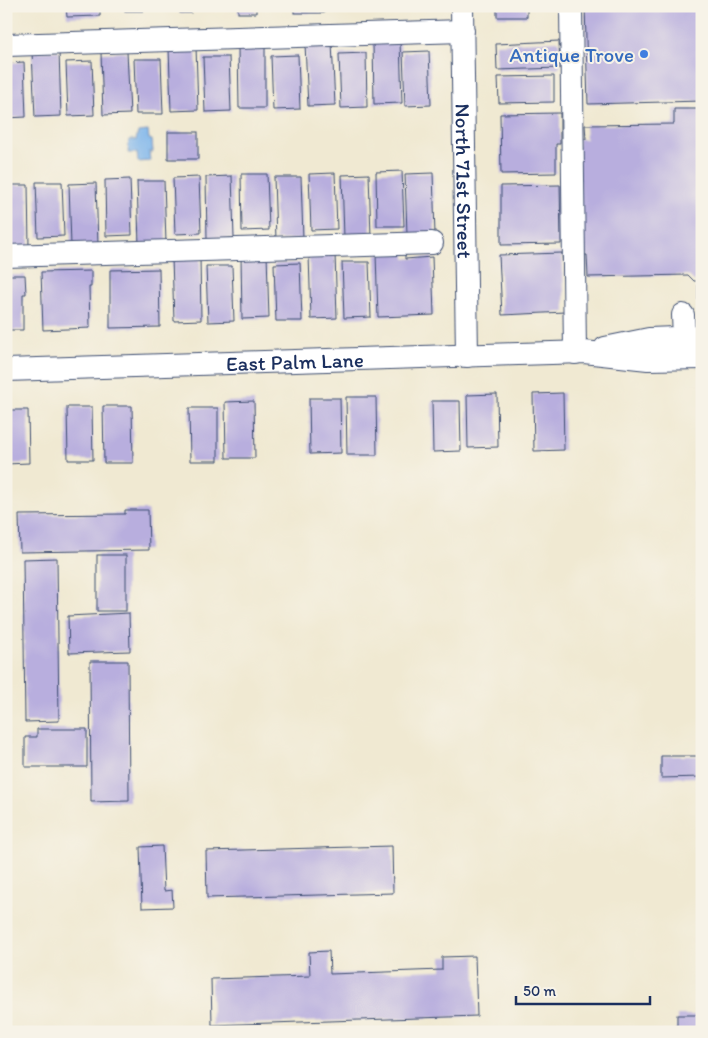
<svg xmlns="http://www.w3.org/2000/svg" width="708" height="1038" viewBox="0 0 708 1038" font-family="Itim,sans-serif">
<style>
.water{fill:#7bb4eb;stroke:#4b72a4}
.building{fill:#b8aede}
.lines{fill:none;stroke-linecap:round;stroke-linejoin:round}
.minor-casing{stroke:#3b4b6f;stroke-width:24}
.minor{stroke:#fff;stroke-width:22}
.shop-dot{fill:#3f7fe0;stroke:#f7f3e8;stroke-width:2}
.labels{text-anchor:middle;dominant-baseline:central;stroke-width:4;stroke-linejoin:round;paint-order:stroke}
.shop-label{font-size:21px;fill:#366cbe;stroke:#f7f3e8;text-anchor:end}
.street-label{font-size:21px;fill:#1b2f5e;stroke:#f7f3e8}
</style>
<rect width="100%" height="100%" fill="#f7f3e8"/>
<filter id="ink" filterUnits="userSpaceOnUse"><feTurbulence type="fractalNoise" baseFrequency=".02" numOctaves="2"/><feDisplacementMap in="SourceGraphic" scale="10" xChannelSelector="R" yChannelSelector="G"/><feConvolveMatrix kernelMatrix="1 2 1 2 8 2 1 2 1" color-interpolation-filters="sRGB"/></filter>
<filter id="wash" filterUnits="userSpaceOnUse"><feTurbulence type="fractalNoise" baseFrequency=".0096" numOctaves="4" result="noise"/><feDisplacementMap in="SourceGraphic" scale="20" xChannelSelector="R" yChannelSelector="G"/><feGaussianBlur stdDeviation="1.12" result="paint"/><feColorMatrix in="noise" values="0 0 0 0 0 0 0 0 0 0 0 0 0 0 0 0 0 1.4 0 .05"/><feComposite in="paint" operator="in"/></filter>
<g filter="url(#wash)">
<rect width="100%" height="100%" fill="#f0e9d2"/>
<!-- water -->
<path class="water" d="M148,131L149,139L152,140L153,152H149L150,161L138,162L137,153H128L129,140H136L138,132Z"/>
<g id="blocks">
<!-- building -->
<g class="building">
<path d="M66,6H100V16L67,17Z"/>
<rect x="125" y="6" width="18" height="5"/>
<rect x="180" y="6" width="11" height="7"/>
<rect x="238" y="6" width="18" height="7"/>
<rect x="294" y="6" width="30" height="7"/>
<rect x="497" y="6" width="30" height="11"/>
<path d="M585,6H702V101L588,104Z"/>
<path d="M400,41L402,103L374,104L373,42Z"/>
<path d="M559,41L560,68L497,70L496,44Z"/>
<path d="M332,43L335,105L308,106L305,44Z"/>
<path d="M265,45V108H239L238,46Z"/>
<path d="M196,47L198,110L171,111L169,48Z"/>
<path d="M59,51L61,116L35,117L32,52Z"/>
<path d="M429,51L431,105L405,106L403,52Z"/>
<path d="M127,52L130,114L103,115L101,53Z"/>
<path d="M366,53L367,107L341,108L339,54Z"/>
<path d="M298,55L300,109L273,110L271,56Z"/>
<path d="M203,57H229L231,111L205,112Z"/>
<path d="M134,59H161L163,114H136Z"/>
<path d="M92,61L94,115L68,116L66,62Z"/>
<path d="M24,62L26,117L6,118V63Z"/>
<path d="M554,76V102L499,103L498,77Z"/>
<path d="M674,109H702V312H698V281H694L688,275L588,277L587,255H580L578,139H586L585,125L674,124Z"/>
<path d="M560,113V144H556V173L501,174L500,114Z"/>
<rect x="168" y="132" width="30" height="27"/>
<path d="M402,171L404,226H377L376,172Z"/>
<path d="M335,173L337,229L311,230L309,174Z"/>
<path d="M433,173L435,235H407L405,174Z"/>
<path d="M241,174H267L269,230L242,231Z"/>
<path d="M369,174L371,237H344L342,175Z"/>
<path d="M232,176L234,238L207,239L206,177Z"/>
<path d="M199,177L201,233L175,234L173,178Z"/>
<path d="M274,177H301L303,239L276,240Z"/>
<path d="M130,179L132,235L106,236L105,180Z"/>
<path d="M137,181H164L166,243L139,244Z"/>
<path d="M36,182H62L64,236L38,237Z"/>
<path d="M96,183L98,245L71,246L69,184Z"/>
<path d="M6,185H28L29,247L6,248Z"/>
<path d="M560,185L561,244L501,245V186Z"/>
<path d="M405,253V259L432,257L434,315L378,317L376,254Z"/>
<path d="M562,253L565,312L502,315L499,255Z"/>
<path d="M335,254L337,318L311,319L309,255Z"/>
<path d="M267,255L269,318L242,319L241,256Z"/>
<path d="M200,257L201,320L174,321L172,258Z"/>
<path d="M342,262H369L371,317L344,318Z"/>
<path d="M300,263L302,321H276L274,264Z"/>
<path d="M206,266H232L234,321L208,322Z"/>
<path d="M159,269L160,327L110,328V270Z"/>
<path d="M91,271V287H89L90,328L43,330L41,272Z"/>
<path d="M6,275H25L26,294H23V330H6Z"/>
<path d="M563,393L564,450L534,451L533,394Z"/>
<path d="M497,394L498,447L468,448L467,395Z"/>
<path d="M346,397H376L377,455H347Z"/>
<path d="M309,398H340L341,453L310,454Z"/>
<path d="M254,401L255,458H226L225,402Z"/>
<path d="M432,401H460L461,451L433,452Z"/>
<path d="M103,406H132L133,463H104Z"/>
<path d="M67,407H92L93,460H68Z"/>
<path d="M189,408H218V461H190Z"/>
<path d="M6,410H28L29,463L6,464Z"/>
<path d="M698,465H702V571H700Z"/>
<path d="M125,510H148L149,550L20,552L19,515L125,514Z"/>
<rect x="97" y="555" width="29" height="56"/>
<path d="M57,558L59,721L25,722L23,559Z"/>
<path d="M129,613L130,651L69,653L68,616Z"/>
<path d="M90,661H128L129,801L91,802Z"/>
<path d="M37,729H87V767H25V737H37Z"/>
<path d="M661,756H702V777L661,778Z"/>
<path d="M162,846L164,891L172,890L173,907L142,908L140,847Z"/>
<path d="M392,846L393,893L207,898L206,851Z"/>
<path d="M329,951L330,974L442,970V957L475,956L477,1016L212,1025L211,979L310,976L309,952Z"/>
<rect x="677" y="1015" width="25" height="17"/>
</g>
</g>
</g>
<g filter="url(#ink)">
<use href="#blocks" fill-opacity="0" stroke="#3b4b6f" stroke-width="1"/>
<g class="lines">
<!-- minor casing -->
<g class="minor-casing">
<g id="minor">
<path id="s1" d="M462,6L467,356"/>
<path d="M571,6L575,353"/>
<path d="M6,45L463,31"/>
<path d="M6,256L432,243"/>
<path d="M683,315L684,338"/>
<path d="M605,348L649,339L702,337"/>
<path id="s2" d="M6,370L584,352L648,359L702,358"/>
</g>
</g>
<!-- minor -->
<use href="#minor" class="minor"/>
</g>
</g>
<!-- markers -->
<circle class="shop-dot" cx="644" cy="54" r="5"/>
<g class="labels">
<!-- shop labels -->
<g class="shop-label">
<text x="634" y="54">Antique Trove</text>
</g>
<!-- street labels -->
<g class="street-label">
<text stroke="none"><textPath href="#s1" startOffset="175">North 71st Street</textPath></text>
<text stroke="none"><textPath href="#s2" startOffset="289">East Palm Lane</textPath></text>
</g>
</g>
<!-- margin -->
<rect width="708" height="1038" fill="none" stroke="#f7f3e8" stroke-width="25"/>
<!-- scale -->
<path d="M516 996v8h134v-8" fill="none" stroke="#1b2f5e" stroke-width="2.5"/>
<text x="523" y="996" font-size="15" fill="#1b2f5e" stroke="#f7f3e8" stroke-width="4" paint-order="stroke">50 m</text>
</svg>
